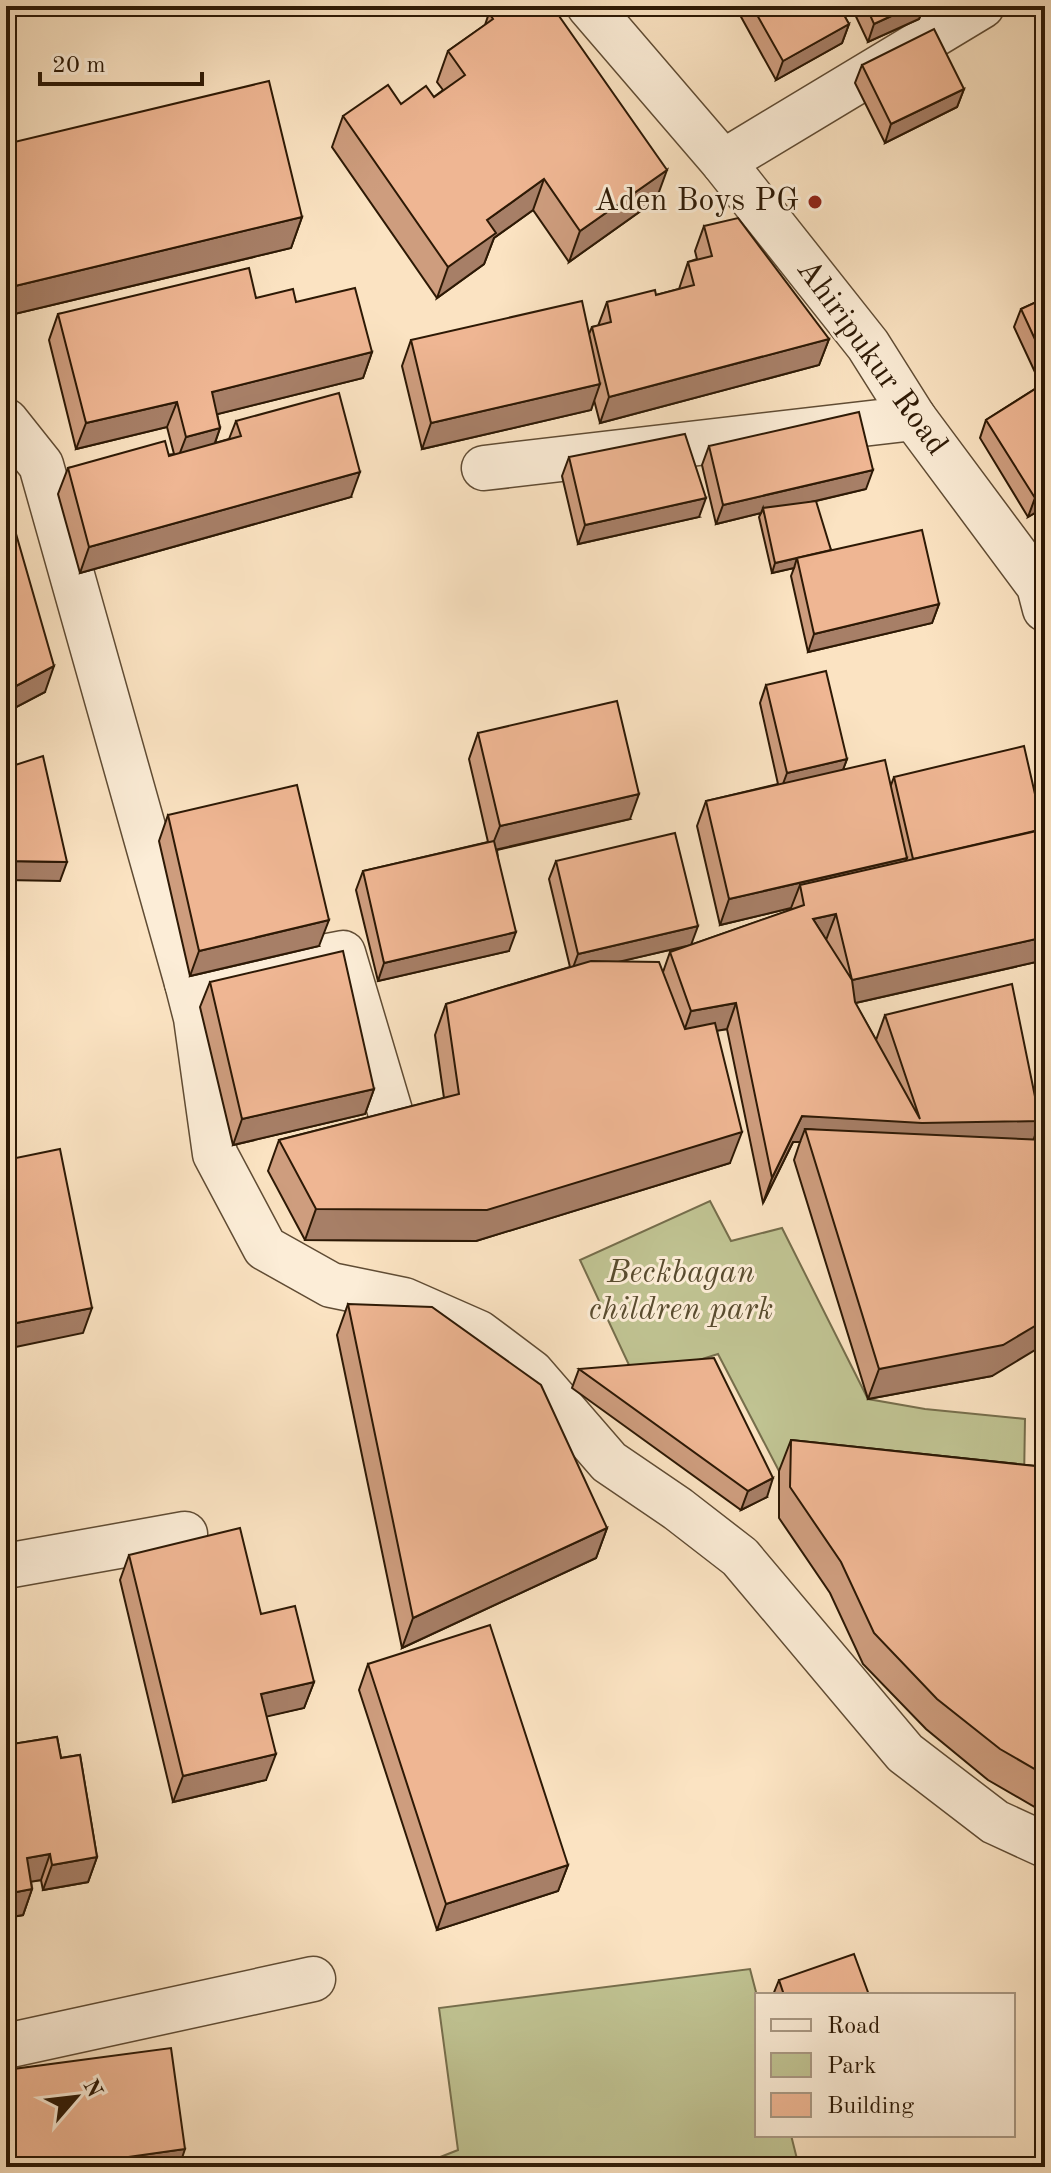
<svg xmlns="http://www.w3.org/2000/svg" width="1051" height="2173" viewBox="0 0 1051 2173" font-family="'Old Standard TT',serif">
<style>
.green{fill:#c0c392;stroke:#766e4c;stroke-width:2}
.lines{fill:none;stroke-linecap:round;stroke-linejoin:round}
.minor-casing{stroke:#604c34;stroke-width:47}
.minor{stroke:#fcedd7;stroke-width:44}
.wall{fill:#ce9d7e;stroke:#2d1905;stroke-width:2}
.shaded-wall{fill:#a77f67;stroke:#2d1905;stroke-width:2}
.building{fill:#efb693;stroke:#2d1905;stroke-width:2;fill-rule:evenodd}
.poi-dot{fill:#8f2418;stroke:#fcedd7;stroke-width:3}
.labels{text-anchor:middle;dominant-baseline:central;stroke-width:6;stroke-linejoin:round;paint-order:stroke}
.poi-label{font-size:32px;fill:#2d1905;stroke:#fcedd7;text-anchor:end}
.street-label{font-size:32px;fill:#2d1905;stroke:#fcedd7}
.park-label{font-size:32px;font-style:italic;fill:#594c2f;stroke:#fcedd7}
</style>
<rect width="100%" height="100%" fill="#fbe3c2"/>
<filter id="stains"><feTurbulence type="fractalNoise" baseFrequency=".0025" numOctaves="4"/><feColorMatrix values="0 0 0 0 .2 0 0 0 0 .09 0 0 0 0 .02 0 0 0 .5 -.17"/></filter>
<radialGradient id="worn" r=".72"><stop offset=".6" stop-color="#630" stop-opacity="0"/><stop offset="1" stop-color="#630" stop-opacity=".3"/></radialGradient>
<!-- green -->
<g class="green">
<path d="M710,1201L731,1241L782,1228L868,1399L925,1409L1025,1419L1024,1482L779,1471L718,1354L636,1380L580,1260Z"/>
<path d="M750,1969L757,1996V2135H791L799,2167H415L458,2150L439,2008Z"/>
</g>
<g class="lines">
<!-- minor casing -->
<g class="minor-casing">
<g id="minor">
<path d="M589,6L723,162L868,345L914,418L1039,586L1045,609"/>
<path d="M723,162L982,6"/>
<path d="M6,421L41,465L187,983L196,1018L215,1154L265,1248L331,1285L404,1300L479,1333L531,1372L609,1462L678,1509L740,1557L905,1753L995,1822L1045,1845"/>
<path d="M484,468L914,418"/>
<path d="M187,983L343,953L390,1111"/>
<path d="M6,1566L185,1534"/>
<path d="M6,2046L313,1979"/>
</g>
</g>
<!-- minor -->
<use href="#minor" class="minor"/>
</g>
<!-- wall -->
<g class="wall">
<path d="M735,6H839L849,24L842,43L776,80Z"/>
<path d="M851,6H924L919,19L868,42Z"/>
<path d="M489,13L656,200L569,262L533,210L494,238L484,264L437,298L332,147L343,116L434,97L443,90L437,82L448,51L485,25Z"/>
<path d="M862,65L964,89L957,107L885,143L855,83Z"/>
<path d="M6,144L302,217L291,248L6,316Z"/>
<path d="M704,226L829,339L819,365L600,423L594,400L591,410L422,449L402,366L411,340L589,334L592,327L598,326L607,302L656,295L679,289L688,262L697,259L695,251Z"/>
<path d="M256,298L296,302L372,352L363,378L217,414L220,428L215,443L229,439L236,421L351,497L80,573L58,494L68,468L174,454L167,427L76,449L49,340L58,314Z"/>
<path d="M1045,298V507L1028,517L980,438L986,420L1041,385L1014,327L1021,309Z"/>
<path d="M709,446L866,489L812,502L831,550L939,604L932,623L808,652L791,576L794,568L772,573L759,517L761,513L716,524L702,465Z"/>
<path d="M569,457L699,517L578,544L562,476Z"/>
<path d="M6,499L45,692L7,712L6,710Z"/>
<path d="M766,685L847,759L843,769L891,785L894,777L1042,833L1045,848V960L855,1003L876,1040L885,1015L1040,1121L1033,1139L992,1376L868,1399L794,1160L800,1142H793L763,1203L727,1029L717,1030L730,1163L476,1241L305,1240L268,1171L279,1140L444,1098L435,1035L446,1004L570,967L549,879L556,861L691,945L621,961L663,972L670,952L791,910V908L720,925L697,826L706,801L778,784L760,703Z"/>
<path d="M478,733L630,819L497,850L509,951L378,981L356,890L363,871L488,842L469,759Z"/>
<path d="M168,815L319,946L190,976L159,841Z"/>
<path d="M210,982L374,1089L365,1114L233,1145L200,1007Z"/>
<path d="M348,1304L607,1528L596,1558L402,1648L337,1335Z"/>
<path d="M579,1369L767,1497L741,1510L572,1388Z"/>
<path d="M791,1440L1045,1467V1813L988,1780L926,1729L863,1664L830,1593L779,1518V1471Z"/>
<path d="M129,1555L261,1614L314,1682L304,1708L266,1716V1780L173,1802L120,1580Z"/>
<path d="M368,1664L568,1865L558,1891L437,1930L359,1690Z"/>
<path d="M57,1737L61,1758L80,1755L97,1857L88,1882L43,1890L41,1880L31,1881L32,1889L23,1915L6,1918V1745Z"/>
<path d="M779,1980L869,1995H773Z"/>
</g>
<!-- shaded-wall -->
<g class="shaded-wall">
<path d="M913,6H924L919,19L868,42L874,24Z"/>
<path d="M849,24L842,43L776,80L783,61Z"/>
<path d="M964,89L957,107L885,143L891,124Z"/>
<path d="M667,170L656,200L569,262L580,231Z"/>
<path d="M544,179L533,210L494,238L484,264L437,298L448,267L487,220Z"/>
<path d="M302,217L291,248L6,316V311L15,286Z"/>
<path d="M829,339L819,365L600,423L609,397Z"/>
<path d="M372,352L363,378L202,418L212,392Z"/>
<path d="M600,384L591,410L422,449L431,423Z"/>
<path d="M177,402L167,427L76,449L86,423Z"/>
<path d="M220,428L211,454L176,463L186,437Z"/>
<path d="M873,470L866,489L764,513L763,508L761,513L716,524L723,505Z"/>
<path d="M360,472L351,497L80,573L89,547Z"/>
<path d="M1045,492V507L1028,517L1035,498Z"/>
<path d="M706,498L699,517L578,544L585,525Z"/>
<path d="M797,558L794,568L772,573L775,563Z"/>
<path d="M939,604L932,623L808,652L814,634Z"/>
<path d="M54,666L45,692L7,712L16,686Z"/>
<path d="M847,759L840,778L780,792L787,773Z"/>
<path d="M639,794L630,819L490,851L500,826Z"/>
<path d="M907,858L898,884L800,885L791,908L720,925L729,899Z"/>
<path d="M6,861L67,862L60,881L6,880Z"/>
<path d="M836,914L826,940L813,919Z"/>
<path d="M329,920L319,946L190,976L199,951Z"/>
<path d="M698,926L691,945L571,973L578,954Z"/>
<path d="M516,932L509,951L378,981L384,963Z"/>
<path d="M1045,937V960L842,1006L852,980Z"/>
<path d="M736,1003L727,1029L682,1037L691,1011Z"/>
<path d="M374,1089L365,1114L233,1145L242,1119Z"/>
<path d="M802,1116L1040,1121L1031,1147L805,1129L800,1142H793L763,1203L772,1178Z"/>
<path d="M742,1132L730,1163L476,1241L305,1240L316,1209Z"/>
<path d="M92,1308L83,1333L6,1349V1325Z"/>
<path d="M1045,1320V1344L992,1376L868,1399L879,1369Z"/>
<path d="M773,1478L767,1497L741,1510L748,1491Z"/>
<path d="M607,1528L596,1558L402,1648L413,1618Z"/>
<path d="M314,1682L304,1708L252,1720L261,1694Z"/>
<path d="M276,1754L266,1780L173,1802L183,1776Z"/>
<path d="M50,1854L41,1880L18,1884L27,1858Z"/>
<path d="M97,1857L88,1882L43,1890L52,1865Z"/>
<path d="M568,1865L558,1891L437,1930L446,1904Z"/>
<path d="M32,1889L23,1915L6,1918V1894Z"/>
<path d="M185,2149L179,2167H90L92,2162Z"/>
</g>
<!-- building -->
<g class="building">
<path d="M499,6H552L667,170L580,231L544,179L487,220L496,233L448,267L343,116L388,85L401,104L426,86L434,97L465,75L448,51L493,19L489,13Z"/>
<path d="M752,6H839L849,24L783,61Z"/>
<path d="M866,6H913L874,24Z"/>
<path d="M934,29L964,89L891,124L862,65Z"/>
<path d="M269,81L302,217L15,286L6,249V144Z"/>
<path d="M738,218L829,339L609,397L592,327L611,322L607,302L655,290L656,295L694,285L688,262L712,256L704,226Z"/>
<path d="M249,268L256,298L293,289L296,302L355,288L372,352L212,392L220,428L186,437L177,402L86,423L58,314Z"/>
<path d="M1045,298V361L1021,309Z"/>
<path d="M582,301L600,384L431,423L411,340Z"/>
<path d="M1043,384L1045,386V492L1035,498L986,420Z"/>
<path d="M339,393L360,472L89,547L68,468L165,441L169,456L241,436L236,421Z"/>
<path d="M859,412L873,470L723,505L709,446Z"/>
<path d="M685,434L706,498L585,525L569,457Z"/>
<path d="M6,499L54,666L16,686L6,652Z"/>
<path d="M816,501L831,550L775,563L763,508Z"/>
<path d="M922,530L939,604L814,634L797,558Z"/>
<path d="M826,671L847,759L787,773L766,685Z"/>
<path d="M617,701L639,794L500,826L478,733Z"/>
<path d="M1024,746L1043,829L913,859L894,777Z"/>
<path d="M43,756L67,862L6,861V768Z"/>
<path d="M885,760L907,858L729,899L706,801Z"/>
<path d="M297,785L329,920L199,951L168,815Z"/>
<path d="M1041,830L1045,848V937L852,980L855,1002L920,1119L885,1015L1012,984L1040,1121L922,1123L802,1116L772,1178L736,1003L691,1011L670,952L804,905L800,885ZM836,914L852,980L813,919Z"/>
<path d="M675,833L698,926L578,954L556,861Z"/>
<path d="M494,841L516,932L384,963L363,871Z"/>
<path d="M343,951L374,1089L242,1119L210,982Z"/>
<path d="M591,961L659,962L685,1029L715,1023L742,1132L487,1210L316,1209L279,1140L459,1094L446,1004Z"/>
<path d="M805,1129L1045,1140V1320L1003,1345L879,1369Z"/>
<path d="M60,1149L92,1308L6,1325V1160Z"/>
<path d="M348,1304L432,1307L541,1385L607,1528L413,1618Z"/>
<path d="M714,1358L773,1478L748,1491L579,1369Z"/>
<path d="M791,1440L1045,1467V1775L1000,1749L937,1699L874,1633L841,1562L790,1487Z"/>
<path d="M240,1528L261,1614L295,1606L314,1682L261,1694L276,1754L183,1776L129,1555Z"/>
<path d="M490,1625L568,1865L446,1904L368,1664Z"/>
<path d="M57,1737L61,1758L80,1755L97,1857L52,1865L50,1854L27,1858L32,1889L6,1894V1745Z"/>
<path d="M854,1954L869,1995H784L779,1980Z"/>
<path d="M171,2048L185,2149L92,2162V2167H6V2070Z"/>
</g>
<!-- markers -->
<circle class="poi-dot" cx="815" cy="202" r="8"/>
<g class="labels">
<!-- poi labels -->
<g class="poi-label">
<text x="799" y="202">Aden Boys PG</text>
</g>
<!-- street labels -->
<g class="street-label">
<text transform="translate(871 358) rotate(54)">Ahiripukur Road</text>
</g>
<!-- park labels -->
<g class="park-label">
<text x="681" y="1274">Beckbagan<tspan x="681" dy="37">children park</tspan></text>
</g>
</g>
<!-- margin -->
<rect width="1051" height="2173" fill="none" stroke="#fbe3c2" stroke-width="32"/>
<rect x="8" y="8" width="1035" height="2157" fill="none" stroke="#2d1905" stroke-width="4"/>
<rect x="16" y="16" width="1019" height="2141" fill="none" stroke="#2d1905" stroke-width="2"/>
<!-- legend -->
<rect x="755" y="1993" width="260" height="144" fill="#fcedd7" stroke="#a99883" stroke-width="2"/>
<rect x="771" y="2019" width="40" height="12" fill="#fcedd7" stroke="#a99883" stroke-width="2"/>
<text x="827" y="2033" font-size="24" fill="#2d1905">Road</text>
<rect x="771" y="2053" width="40" height="24" fill="#c0c392" stroke="#a99883" stroke-width="2"/>
<text x="827" y="2073" font-size="24" fill="#2d1905">Park</text>
<rect x="771" y="2093" width="40" height="24" fill="#efb693" stroke="#a99883" stroke-width="2"/>
<text x="827" y="2113" font-size="24" fill="#2d1905">Building</text>
<!-- north arrow -->
<g transform="translate(76 2097) rotate(62)" stroke="#fcedd7" stroke-width="6" paint-order="stroke">
<path d="M0-6L14 30L0 20L-14 30Z" fill="#2d1905"/>
<text y="-12" font-size="22" font-weight="bold" text-anchor="middle" fill="#2d1905">N</text>
</g>
<!-- scale -->
<path d="M40 72v12h162v-12" fill="none" stroke="#2d1905" stroke-width="4"/>
<text x="52" y="72" font-size="24" fill="#2d1905" stroke="#fcedd7" stroke-width="6" paint-order="stroke">20 m</text>
<rect width="100%" height="100%" filter="url(#stains)"/>
<rect width="100%" height="100%" fill="url(#worn)"/>
</svg>
